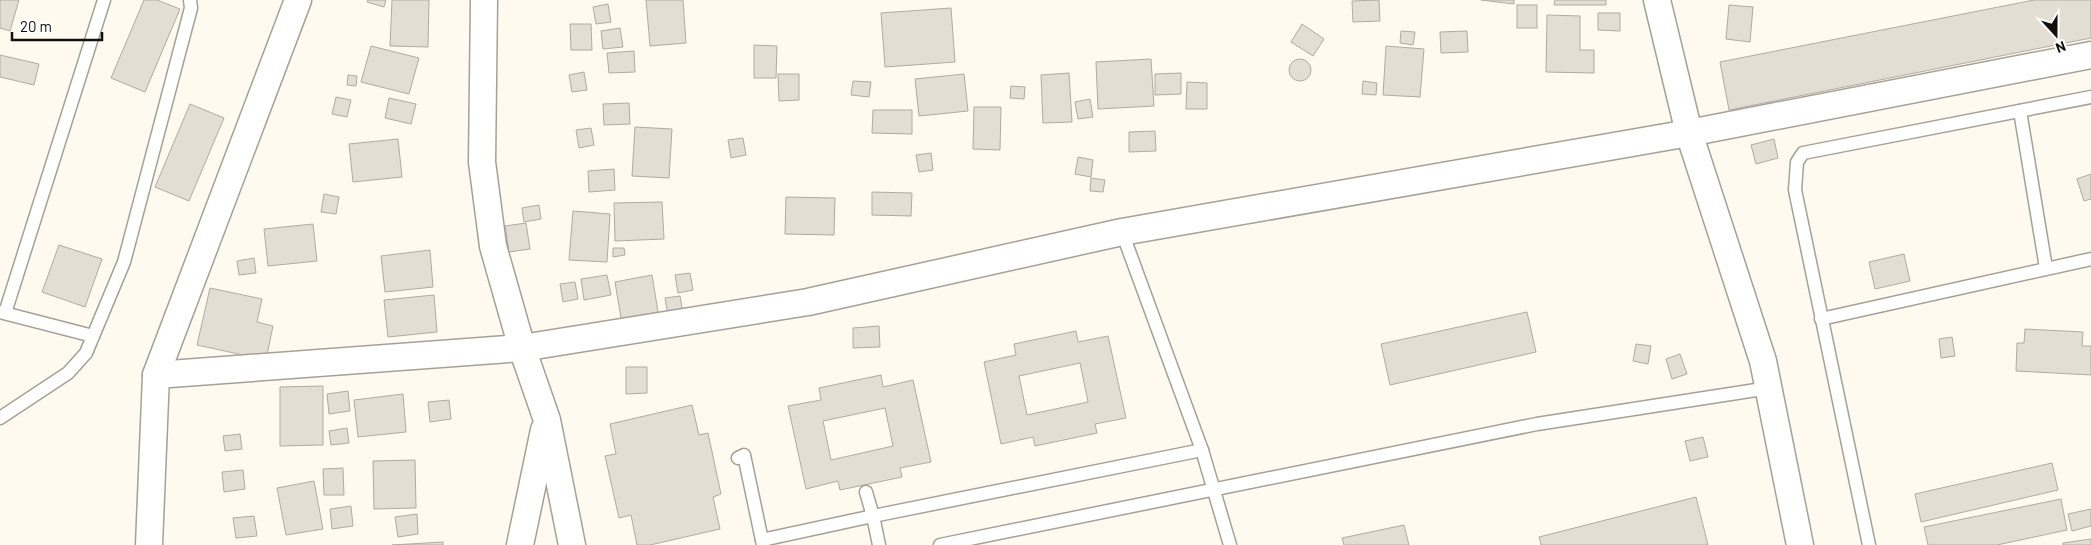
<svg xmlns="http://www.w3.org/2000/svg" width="2091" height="545" viewBox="0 0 2091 545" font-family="Barlow,sans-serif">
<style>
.building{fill:#e3ded3;stroke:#b0aba1;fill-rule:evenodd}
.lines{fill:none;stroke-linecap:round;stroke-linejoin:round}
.service-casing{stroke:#a5a196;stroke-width:15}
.minor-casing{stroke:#a5a196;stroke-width:29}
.service{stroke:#fff;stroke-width:12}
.minor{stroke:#fff;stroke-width:26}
</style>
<rect width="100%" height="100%" fill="#fffaef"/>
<!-- building -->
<g class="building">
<path d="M0,0H19L10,31L0,28Z"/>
<path d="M144,0H157L180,9L145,92L111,78Z"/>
<path d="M368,0H386L384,7L367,2Z"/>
<path d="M392,0H429L428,47L390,46Z"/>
<path d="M646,0H683L686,43L650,46Z"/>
<path d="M1379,0L1380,21L1353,22L1352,1Z"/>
<path d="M1481,0H1514V4Z"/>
<path d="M1555,0H1606V5H1554Z"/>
<path d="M2034,0H2091V38L1729,110L1720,62Z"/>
<path d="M608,4L611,22L596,24L593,7Z"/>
<rect x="1517" y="5" width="20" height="23"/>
<path d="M1729,5L1753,7L1750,42L1726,39Z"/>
<path d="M951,8L955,62L885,67L881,13Z"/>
<path d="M1598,13H1620V31L1598,30Z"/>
<path d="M1547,15L1580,16V50H1594V73L1546,72Z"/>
<path d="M570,24H591L592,50H571Z"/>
<path d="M1302,24L1324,39L1313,56L1291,42Z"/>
<path d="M620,28L623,47L603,49L601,31Z"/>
<path d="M1401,31L1415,32L1413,45L1400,43Z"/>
<path d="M1467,31L1468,52L1441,53L1440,32Z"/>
<path d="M754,45L777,46L776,78H754Z"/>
<path d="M371,46L419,58L409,94L361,82Z"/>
<path d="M1386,46L1424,49L1420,97L1383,95Z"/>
<path d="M634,51L635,72L609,73L607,53Z"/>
<path d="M0,55L39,64L34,85L0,77Z"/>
<circle cx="1300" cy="70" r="11"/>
<path d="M1151,59L1154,106L1098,109L1096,62Z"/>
<path d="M584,72L587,90L572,92L569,75Z"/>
<path d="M1069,73L1072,122L1043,123L1041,75Z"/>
<path d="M1181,73V94L1155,95V74Z"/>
<path d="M778,74H799V100L779,101Z"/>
<path d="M964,74L968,111L919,116L915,79Z"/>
<path d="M348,75L357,76L356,86L347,85Z"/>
<path d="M853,81L871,82L869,97L851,95Z"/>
<path d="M1363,81L1377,83L1376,95L1362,94Z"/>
<path d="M1187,82L1207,83V109H1186Z"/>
<path d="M1011,86L1025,87L1024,99L1010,98Z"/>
<path d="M336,97L351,100L347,117L332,114Z"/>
<path d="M389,98L416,104L411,124L385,118Z"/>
<path d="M1090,99L1093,117L1078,119L1075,102Z"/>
<path d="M629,103L630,124L604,125L603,104Z"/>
<path d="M190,104L224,118L189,201L155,187Z"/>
<path d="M974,107H1001L1000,150L973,149Z"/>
<path d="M873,110H912V134L872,133Z"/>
<path d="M635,127L672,129L669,178L632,176Z"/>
<path d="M591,128L594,145L579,148L576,130Z"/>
<path d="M1155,131L1156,151L1129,152V132Z"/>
<path d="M743,138L746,155L731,158L728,140Z"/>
<path d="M398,139L402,177L353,182L349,144Z"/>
<path d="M1774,139L1778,158L1756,164L1751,145Z"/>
<path d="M931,153L933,170L919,172L916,155Z"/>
<path d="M1078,157L1093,160L1091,177L1075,174Z"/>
<path d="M614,169L615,190L589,192L588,171Z"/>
<path d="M2091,174V199L2084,201L2077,179Z"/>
<path d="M1091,178L1105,180L1103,192L1090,191Z"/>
<path d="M872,192L912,193L911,216L872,215Z"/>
<path d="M324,194L339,197L336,214L321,212Z"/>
<path d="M786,197L835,198L834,235L785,234Z"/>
<path d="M662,202L664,239L615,241L614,203Z"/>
<path d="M539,205L541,219L524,222L522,208Z"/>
<path d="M573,211L610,214L607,262L569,260Z"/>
<path d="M526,223L530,249L509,252L505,226Z"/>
<path d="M313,224L317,261L268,266L264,229Z"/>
<path d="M59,245L102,259L85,307L42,292Z"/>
<path d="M613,248H624L625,255L613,257Z"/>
<path d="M430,250L433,287L385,292L381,256Z"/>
<path d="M1904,254L1910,281L1875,289L1869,262Z"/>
<path d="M254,258L256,273L239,275L237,261Z"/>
<path d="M690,273L693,290L678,293L675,275Z"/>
<path d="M607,275L611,295L584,300L581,279Z"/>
<path d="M652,275L660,324L623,330L615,282Z"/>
<path d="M575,282L578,299L563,302L560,284Z"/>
<path d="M210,288L262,299L257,322L273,326L266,360L197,345Z"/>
<path d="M434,295L437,332L388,337L384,300Z"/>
<path d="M680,296L683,313L668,315L665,298Z"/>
<path d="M1527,312L1536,352L1390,385L1381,344Z"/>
<path d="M879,326L880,347L853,348V328Z"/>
<path d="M2025,329L2083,332L2082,346H2091V375L2016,371L2017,343H2024Z"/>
<path d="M1076,331L1078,342L1108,336L1126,418L1095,424L1097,433L1035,446L1033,437L1001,444L984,362L1016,355L1014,344ZM1080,363L1088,402L1027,415L1019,376Z"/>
<path d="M1952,337L1955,356L1941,358L1939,339Z"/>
<path d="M1636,344L1651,346L1648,364L1633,361Z"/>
<path d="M1680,354L1687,374L1672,379L1666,359Z"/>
<path d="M626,367H647V393L626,394Z"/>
<path d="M881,375L883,387L913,380L931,462L900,468L902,477L840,490L838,481L806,489L788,406L821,400L819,388ZM885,408L893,446L831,460L823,421Z"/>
<path d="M323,386V445L280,446V387Z"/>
<path d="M348,391L350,411L329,414L327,394Z"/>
<path d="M403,394L406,432L358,437L354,400Z"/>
<path d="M449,400L451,419L430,422L428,402Z"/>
<path d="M692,405L699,435L708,433L721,494L713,497L720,529L650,545H637L631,515L619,518L605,456L616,454L610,424Z"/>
<path d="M347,428L349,443L331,445L329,431Z"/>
<path d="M240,434L242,449L225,451L223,436Z"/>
<path d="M1703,437L1708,457L1690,461L1685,441Z"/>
<path d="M415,460L416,508L374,509L373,461Z"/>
<path d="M2052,463L2058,490L1921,522L1915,494Z"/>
<path d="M343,468L344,495H324L323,469Z"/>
<path d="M243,470L245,489L224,492L222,472Z"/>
<path d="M314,481L323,529L286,535L277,488Z"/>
<path d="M1696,497L1708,545H1541L1539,537Z"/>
<path d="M2061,499L2067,530L1997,545H1928L1924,527Z"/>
<path d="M351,506L353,526L332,529L330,509Z"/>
<path d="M2091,509V526L2072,531L2068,514Z"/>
<path d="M417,514L418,534L398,537L395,517Z"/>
<path d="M254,516L257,536L236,538L233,518Z"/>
<path d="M1404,525L1409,545H1344L1342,538Z"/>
<path d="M2091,539V545H2063V543Z"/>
<path d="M443,542V545H392Z"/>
</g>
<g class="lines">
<!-- service casing -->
<g class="service-casing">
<g id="service">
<path d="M2020,111L2046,268"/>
<path d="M1122,232L1202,450L1230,545"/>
<path d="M0,312L93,336"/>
<path d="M5,313L104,0"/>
<path d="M1821,319L2091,259"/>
<path d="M0,418L68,373L86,353L124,262L191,8L190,0"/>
<path d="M738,458L744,455L763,545"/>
<path d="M866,492L873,516L1202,450"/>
<path d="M762,540L873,516L879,545"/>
<path d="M940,545L1537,424L1769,388"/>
<path d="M1869,545L1795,190L1797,162L1803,153L2091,97"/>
</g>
</g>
<!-- minor casing -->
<g class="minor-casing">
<g id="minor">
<path d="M484,0L482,162L493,246L522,348L547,420L572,545"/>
<path d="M1657,0L1689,133L1763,361L1800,545"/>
<path d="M156,375L522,348L808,302L1122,232L1689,133L2091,55"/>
<path d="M149,545L156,375L298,0"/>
<path d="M520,545L544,430"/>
</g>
</g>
<!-- service -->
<use href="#service" class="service"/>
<!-- minor -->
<use href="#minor" class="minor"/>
</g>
<!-- north arrow -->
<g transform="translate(2056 35) rotate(159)" stroke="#ffffff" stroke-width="4" paint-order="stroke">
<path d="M0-4L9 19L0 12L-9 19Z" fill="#12100d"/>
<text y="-8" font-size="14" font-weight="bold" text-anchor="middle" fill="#12100d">N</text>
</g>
<!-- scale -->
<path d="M12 32v8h90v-8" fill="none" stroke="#12100d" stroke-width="2.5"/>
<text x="20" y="32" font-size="15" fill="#12100d" stroke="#ffffff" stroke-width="4" paint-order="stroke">20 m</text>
</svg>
